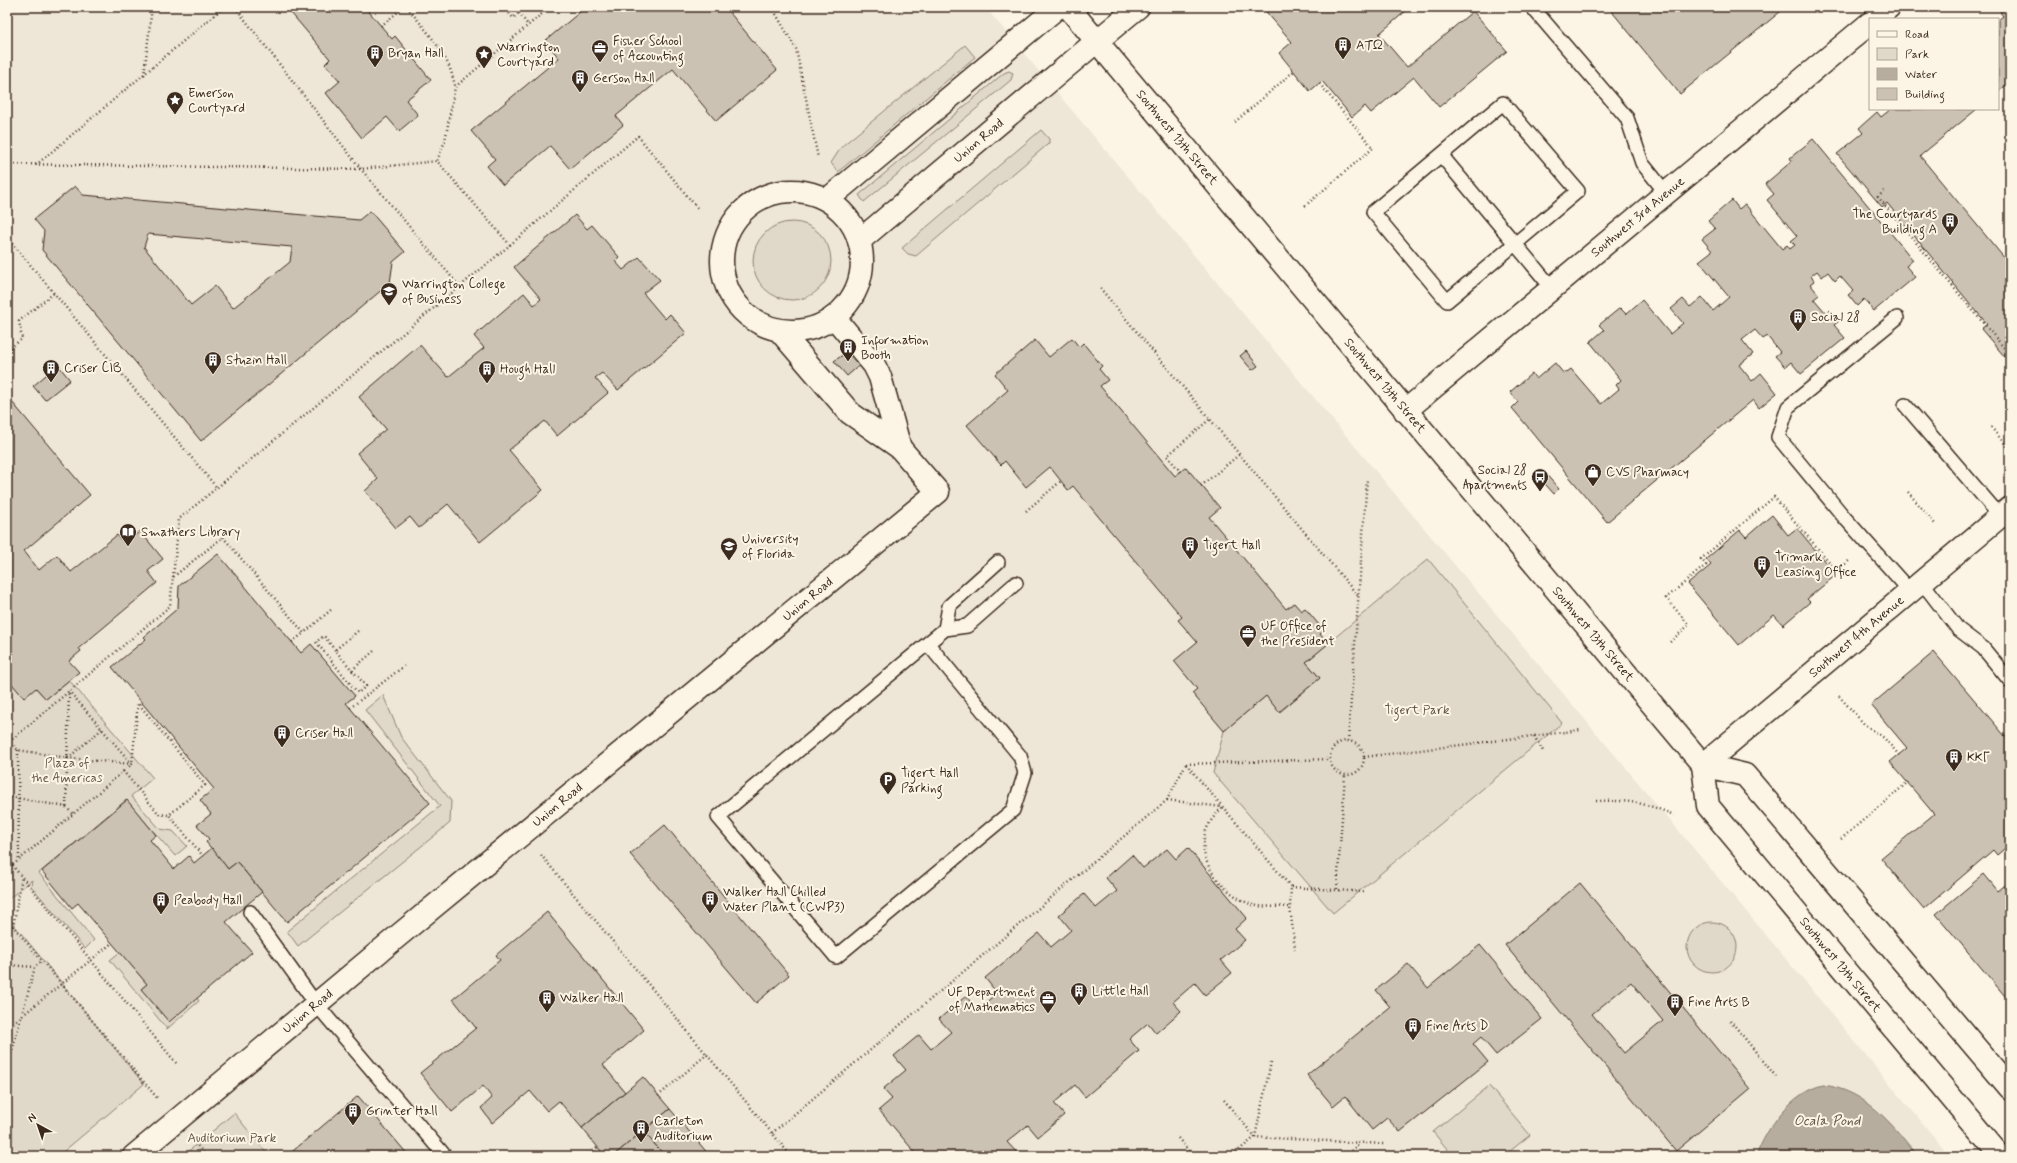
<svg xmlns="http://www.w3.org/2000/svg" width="2017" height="1163" viewBox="0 0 2017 1163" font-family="Mynerve,sans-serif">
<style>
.built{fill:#eee6d6}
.green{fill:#e0d8c8;stroke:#8e8173}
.water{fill:#b7ad9e;stroke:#85796b}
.building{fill:#ccc2b3;stroke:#3b2a1e;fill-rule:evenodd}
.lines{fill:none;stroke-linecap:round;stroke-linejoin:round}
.service-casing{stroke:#3b2a1e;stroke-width:16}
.minor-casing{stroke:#3b2a1e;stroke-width:25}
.tertiary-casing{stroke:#3b2a1e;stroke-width:25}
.primary-casing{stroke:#3b2a1e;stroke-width:25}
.path{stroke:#3b2a1e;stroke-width:2.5;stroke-dasharray:1 3;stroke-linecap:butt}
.service{stroke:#fcf5e5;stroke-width:13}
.minor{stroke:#fcf5e5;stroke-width:22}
.tertiary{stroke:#fcf5e5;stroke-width:22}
.primary{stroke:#fcf5e5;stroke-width:22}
.labels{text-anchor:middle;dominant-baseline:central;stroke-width:4;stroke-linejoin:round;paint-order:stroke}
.poi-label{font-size:13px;fill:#3b2a1e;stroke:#fcf5e5;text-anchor:start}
.street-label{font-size:13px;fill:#3b2a1e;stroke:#fcf5e5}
.park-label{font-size:13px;fill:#645648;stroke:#fcf5e5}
.water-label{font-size:14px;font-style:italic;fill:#605144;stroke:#fcf5e5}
</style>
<rect width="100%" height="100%" fill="#fcf5e5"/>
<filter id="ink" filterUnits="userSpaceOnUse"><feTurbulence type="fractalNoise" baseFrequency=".025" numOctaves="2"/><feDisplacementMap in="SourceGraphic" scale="8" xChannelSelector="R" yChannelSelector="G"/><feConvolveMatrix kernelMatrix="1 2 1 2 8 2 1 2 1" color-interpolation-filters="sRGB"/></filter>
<g filter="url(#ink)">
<!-- built -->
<path class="built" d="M7,7H985L1710,868L1950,1156H7Z"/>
<!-- green -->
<g class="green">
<path d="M965,45L975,57L838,172L831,163L842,146Z"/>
<path d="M1009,71L1013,73L1011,80L864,202L859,195L1004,73Z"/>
<path d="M1041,130L1049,139V143L1047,145L916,256L908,254L902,248Z"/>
<circle cx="792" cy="261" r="39"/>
<path d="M1428,559L1562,723L1333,913L1213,773L1224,731L1266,696L1280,712L1320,678L1306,662Z"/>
<path d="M7,678L36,688L46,699L69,680L153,778L131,796L160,829L173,831L187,846L175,856L126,800L39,873L94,940L85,949L31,886L32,880L7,900Z"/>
<path d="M383,695L401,737L451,801L450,823L298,946L287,931L440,806L365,710Z"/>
<path d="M7,916L144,1084L58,1156H7Z"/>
<circle cx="1712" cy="947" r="25"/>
<path d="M120,952L147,984L141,989L197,998L199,1001L167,1029L110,960Z"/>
<path d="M1489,1086L1530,1135L1504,1156H1453L1433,1132Z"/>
<path d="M234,1113L269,1156H183Z"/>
</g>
<!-- water -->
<path class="water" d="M1823,1085C1865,1090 1893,1124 1917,1156H1756C1767,1127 1792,1092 1823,1085Z"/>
<!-- building -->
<g class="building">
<path d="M286,7H365L392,39L395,36L431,80L406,100L418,115L399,131L387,117L362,138L326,93L340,81L325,64L330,59Z"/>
<path d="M576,7H725L777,70L716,121L673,69L616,116L623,125L570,169L550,146L503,185L487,166L495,159L471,131L559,58L545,41L580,12Z"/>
<path d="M1262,7H1404L1407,10L1379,34L1407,67L1473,11L1507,51L1439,107L1414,77L1371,113L1365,106L1352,117L1322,81L1310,91L1279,53L1292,42Z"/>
<path d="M1608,7H1786L1680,94Z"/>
<path d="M2006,7H2010V82L1998,92V20L2003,16L2000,12Z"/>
<path d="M1891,109H1977L1920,156L2010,265V363L1981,329L1987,324L1887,203L1882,207L1837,154L1863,133L1859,128L1877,112L1881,117Z"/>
<path d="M1813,139L1913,260L1906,266L1915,277L1874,311L1864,299L1857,306L1848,295L1853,291L1840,276L1835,281L1828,272L1822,277L1817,271L1811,276L1814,281L1810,284L1819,295L1814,299L1826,313L1829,310L1839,321L1834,325L1845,338L1801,374L1791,362L1785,367L1775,356L1780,352L1767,336L1763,339L1755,330L1742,340L1753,354L1739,365L1752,381L1761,373L1777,393L1759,408L1753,400L1607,522L1512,408L1518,402L1510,392L1532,373L1536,379L1555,363L1564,374L1571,369L1601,404L1619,389L1616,385L1621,380L1590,342L1604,330L1599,325L1620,308L1626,314L1642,300L1670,334L1683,323L1671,309L1683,299L1690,307L1702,297L1713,311L1729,297L1699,261L1712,251L1702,239L1715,229L1708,221L1732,200L1739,209L1745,204L1782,249L1787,245L1790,249L1795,245L1791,241L1797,236L1767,200L1774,194L1765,184L1792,161L1790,158Z"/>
<path d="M75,186L83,195L359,220L370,211L405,252L393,262L390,283L201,441L42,250L44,231L34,219ZM148,234L292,247L290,262L233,308L215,286L191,305L144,247Z"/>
<path d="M575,215L587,229L592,225L619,257L615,261L623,270L639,257L660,280L643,293L665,319L670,314L686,333L618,390L602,373L595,378L608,393L557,436L545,421L509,450L543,490L480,542L448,504L419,528L410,517L396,528L365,491L378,479L357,453L386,429L359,397L420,345L448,377L484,348L474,336L524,293L534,305L541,299L514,267Z"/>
<path d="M1072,338L1079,347L1083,343L1102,366L1099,369L1108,380L1100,386L1175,476L1186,467L1220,508L1209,517L1286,609L1294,603L1301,611L1305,608L1324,631L1320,634L1328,644L1306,662L1320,678L1279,712L1266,696L1224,731L1192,693L1197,689L1174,661L1197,642L1178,620L1182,617L1073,486L1068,490L1050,467L1026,487L1005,461L1001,465L967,425L1008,390L995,374L1035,340L1049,357Z"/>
<path d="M850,350L861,364L847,376L834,361Z"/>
<path d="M1246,351L1258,366L1252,370L1240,356Z"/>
<path d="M58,365L70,380L45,400L33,386Z"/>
<path d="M7,396L90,495L24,551L39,570L57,555L71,572L117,535L125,544L140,531L163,559L148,571L157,583L79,648L81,651L69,661L79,672L46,699L36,688L24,698L7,678Z"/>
<path d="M1543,471L1559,489L1554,494L1537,475Z"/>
<path d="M1772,515L1788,535L1797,528L1836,575L1807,599L1810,602L1783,625L1774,615L1739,645L1688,584L1711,565L1706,559L1740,530L1746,537Z"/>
<path d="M218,554L301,653L311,644L355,696L346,703L430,803L287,922L237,862L228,869L206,842L209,839L197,825L211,814L200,800L214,789L112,667L146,639L144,637L178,608L179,586Z"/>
<path d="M1934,652L2010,742V844L1997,855L1993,850L1924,909L1881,858L1934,814L1890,762L1907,748L1871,705Z"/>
<path d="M127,800L156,835L150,840L174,869L189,856L194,863L212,848L228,869L237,862L262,892L226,922L252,952L169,1022L141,989L147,984L78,903L72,908L42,871Z"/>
<path d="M665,825L789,975L756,1003L630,854Z"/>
<path d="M1188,848L1247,918L1235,929L1245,940L1221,960L1232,973L1205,995L1195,983L1173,1002L1181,1011L1156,1033L1148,1023L1129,1039L1139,1051L1085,1097L1075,1085L1054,1103L1064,1115L1038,1137L1028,1125L1007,1142L1019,1155L1017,1156H918L879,1110L892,1099L883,1089L906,1070L894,1056L919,1035L931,1049L951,1032L939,1019L966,996L977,1010L997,993L985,978L1039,933L1051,947L1071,930L1059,915L1084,894L1096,908L1117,891L1106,878L1132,855L1143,868L1167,849L1176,859Z"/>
<path d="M1984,874L1998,891L2010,881V1002L1936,914Z"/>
<path d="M1580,883L1750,1089L1676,1151L1505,945ZM1631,982L1663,1021L1624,1053L1592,1014Z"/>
<path d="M547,912L644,1030L603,1065L625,1092L582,1128L559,1101L547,1111L530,1091L492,1123L481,1108L492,1098L483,1086L452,1112L420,1073L476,1028L453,999L500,960L496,955Z"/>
<path d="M1480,945L1542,1019L1496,1055L1481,1037L1473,1044L1488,1062L1400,1132L1387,1118L1372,1130L1345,1096L1333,1106L1307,1075L1390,1007L1376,990L1408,964L1428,988Z"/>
<path d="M643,1077L670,1109L613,1156H605L582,1128Z"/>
<path d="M358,1096L409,1156H287Z"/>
<path d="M670,1109L710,1156H665L643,1131Z"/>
<path d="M643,1131L665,1156H613Z"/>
</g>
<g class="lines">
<!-- service casing -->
<g class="service-casing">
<g id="service">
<path d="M1532,7L1627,118L1642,163L1666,193"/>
<path d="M1441,155L1373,212L1447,301L1578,191L1503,103L1441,155C1478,199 1515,244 1552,288"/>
<path d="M1897,318L1788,407L1778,437L1844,517L1910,591"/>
<path d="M1905,405L2000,516"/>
<path d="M1922,582L1958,629L1983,648L2010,681"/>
<path d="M945,629L949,606L998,562"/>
<path d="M928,644L1020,756L1025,773L1013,810L836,957L718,817L945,629L967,626L1016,583"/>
<path d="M250,912L316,1004L445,1156"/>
</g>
</g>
<!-- minor casing -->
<g class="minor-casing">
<g id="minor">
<path d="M1875,19L1889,7"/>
<circle cx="792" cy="261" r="70"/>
<path d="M828,199L1058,7"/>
<path id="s1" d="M859,241L1097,41"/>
<path d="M834,317L874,365L880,377L900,448"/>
<path id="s2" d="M1405,411L1870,23"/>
<path id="s3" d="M134,1156L398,936L938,492L900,448L850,413L779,330"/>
</g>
</g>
<!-- tertiary casing -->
<g class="tertiary-casing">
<g id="tertiary">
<path d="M1097,41L1138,7"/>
<path id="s4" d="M1703,765L2010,508"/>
</g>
</g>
<!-- primary casing -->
<g class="primary-casing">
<g id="primary">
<path id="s5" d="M1068,7L1703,765L1708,806L2000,1156"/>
<path d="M1703,765L1745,775L2010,1088"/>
</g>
</g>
<!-- path -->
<g class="path">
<path d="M235,7L361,169L460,287"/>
<path d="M407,7C427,32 450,55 455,87"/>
<path d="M504,7L513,18L525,7"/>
<path d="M772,7L796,49L818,158"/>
<path d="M519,13L528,25"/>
<path d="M381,26L404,7"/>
<path d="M144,75L152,7"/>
<path d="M1235,122L1294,71"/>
<path d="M7,164L361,169L437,161"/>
<path d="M36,165L224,7"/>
<path d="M1884,191L1878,197L2010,355"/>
<path d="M1305,206L1373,148L1319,83"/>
<path d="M7,237L217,488"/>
<path d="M510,245L437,161L445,141L455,87L550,7"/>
<path d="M1100,288L1359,597"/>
<path d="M7,350L22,339L19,321L54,293"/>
<path d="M1991,427L2010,450"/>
<path d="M1181,472L1167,456L1210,419"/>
<path d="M1201,486L1240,454"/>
<path d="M1908,492L1935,524"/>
<path d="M1026,511L1061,481"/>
<path d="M223,537L304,633L332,609"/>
<path d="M173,577L179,519L510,245L638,136L698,209"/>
<path d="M358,631L335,650L352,670L374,651"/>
<path d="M292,642L304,633"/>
<path d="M1670,642L1689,625L1666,598L1706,565L1701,559L1774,497L1837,571L1851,559"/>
<path d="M335,650L324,636L316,642L358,693L366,686L352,670"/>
<path d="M1839,696L1864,724L1884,738L1899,755"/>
<path d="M350,708L404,666"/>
<path d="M102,729L68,758L132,764L138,703L205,785L169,815L203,856"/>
<path d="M1534,736L1543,751"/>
<path d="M7,739L9,742L170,606L173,577L233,529"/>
<circle cx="1347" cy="758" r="17"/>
<path d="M1348,741L1367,478"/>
<path d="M7,743L9,742L18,750L68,758"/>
<path d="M18,750L19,860"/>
<path d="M1364,757L1581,730"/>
<path d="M1186,764L1291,887L1290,907"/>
<path d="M1186,764L1329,759"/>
<path d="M123,771L159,814L169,815"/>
<path d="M7,796L66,807L73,814"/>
<path d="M1167,800L1222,807C1218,813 1212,818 1209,824C1191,857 1221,892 1250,904C1259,908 1280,906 1290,907L1295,949"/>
<path d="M1596,801C1629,800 1643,802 1674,815"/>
<path d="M66,807L69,691"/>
<path d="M1841,839L1907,783"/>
<path d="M541,855L791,1156"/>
<path d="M7,859L177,1064"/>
<path d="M7,870L132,764L69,691"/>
<path d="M1291,887L1364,892"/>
<path d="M1337,889L1345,775"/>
<path d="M7,919L158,1099"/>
<path d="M13,927L22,877"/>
<path d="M7,965L35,967"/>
<path d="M1730,1020L1777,1078"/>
<path d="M7,1028L112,943"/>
<path d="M1271,1062L1255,1137L1384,1144"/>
<path d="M7,1069L35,967L42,961"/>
<path d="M658,1096L707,1054"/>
<path d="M1224,1100L1255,1137L1232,1156"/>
<path d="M772,1133L1167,800L1186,764"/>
<path d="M1178,1138L1193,1156"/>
<path d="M195,1143L206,1156"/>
<path d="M587,1156L598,1147"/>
<path d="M1345,1156L1360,1143"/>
</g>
<!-- service -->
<use href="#service" class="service"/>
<!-- minor -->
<use href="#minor" class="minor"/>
<!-- tertiary -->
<use href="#tertiary" class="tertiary"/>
<!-- primary -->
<use href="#primary" class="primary"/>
</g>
</g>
<!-- icons -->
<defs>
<g id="building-pin" transform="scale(0.9)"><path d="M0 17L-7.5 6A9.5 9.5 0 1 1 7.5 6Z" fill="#3b2a1e" stroke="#fcf5e5"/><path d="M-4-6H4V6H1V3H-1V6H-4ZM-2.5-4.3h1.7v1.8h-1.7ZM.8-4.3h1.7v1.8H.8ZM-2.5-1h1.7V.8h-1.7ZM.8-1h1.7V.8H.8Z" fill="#fff"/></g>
<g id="office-pin" transform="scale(0.9)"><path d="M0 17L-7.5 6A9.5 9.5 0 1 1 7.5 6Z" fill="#3b2a1e" stroke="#fcf5e5"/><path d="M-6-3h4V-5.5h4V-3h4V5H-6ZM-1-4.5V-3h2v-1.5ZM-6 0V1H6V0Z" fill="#fff"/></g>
<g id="sight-pin" transform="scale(0.9)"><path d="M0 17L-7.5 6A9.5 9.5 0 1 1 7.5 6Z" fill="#3b2a1e" stroke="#fcf5e5"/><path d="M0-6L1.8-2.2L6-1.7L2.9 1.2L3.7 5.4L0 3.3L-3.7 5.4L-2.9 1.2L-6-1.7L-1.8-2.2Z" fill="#fff"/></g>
<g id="university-pin" transform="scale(0.9)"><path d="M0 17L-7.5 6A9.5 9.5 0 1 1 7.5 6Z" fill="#3b2a1e" stroke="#fcf5e5"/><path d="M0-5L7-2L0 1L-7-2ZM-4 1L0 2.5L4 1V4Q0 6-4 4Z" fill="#fff"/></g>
<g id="shop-pin" transform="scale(0.9)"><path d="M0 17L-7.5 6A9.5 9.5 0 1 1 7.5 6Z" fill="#3b2a1e" stroke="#fcf5e5"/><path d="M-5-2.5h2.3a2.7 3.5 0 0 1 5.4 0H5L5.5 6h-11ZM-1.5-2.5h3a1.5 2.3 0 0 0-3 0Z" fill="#fff"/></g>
<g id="bus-pin" transform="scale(0.9)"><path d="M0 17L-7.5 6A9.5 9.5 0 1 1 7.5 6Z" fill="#3b2a1e" stroke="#fcf5e5"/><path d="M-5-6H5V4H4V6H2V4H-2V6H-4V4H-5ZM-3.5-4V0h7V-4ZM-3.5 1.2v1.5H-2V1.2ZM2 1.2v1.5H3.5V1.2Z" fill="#fff"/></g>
<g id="library-pin" transform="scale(0.9)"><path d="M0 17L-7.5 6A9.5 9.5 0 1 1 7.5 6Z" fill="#3b2a1e" stroke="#fcf5e5"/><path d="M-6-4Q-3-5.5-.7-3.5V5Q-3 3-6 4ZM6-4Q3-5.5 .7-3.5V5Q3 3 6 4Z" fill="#fff"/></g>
<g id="parking-pin" transform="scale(0.9)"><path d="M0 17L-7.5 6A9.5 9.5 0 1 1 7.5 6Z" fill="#3b2a1e" stroke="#fcf5e5"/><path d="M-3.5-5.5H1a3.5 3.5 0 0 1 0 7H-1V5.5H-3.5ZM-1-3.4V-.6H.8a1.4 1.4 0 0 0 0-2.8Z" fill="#fff"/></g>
</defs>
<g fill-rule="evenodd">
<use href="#building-pin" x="1343" y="45"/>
<use href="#office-pin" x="600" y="48"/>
<use href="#building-pin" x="375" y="53"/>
<use href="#sight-pin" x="484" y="54"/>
<use href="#building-pin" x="580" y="78"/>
<use href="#sight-pin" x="175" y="100"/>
<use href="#building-pin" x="1950" y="221"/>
<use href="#university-pin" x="389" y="291"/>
<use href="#building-pin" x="1798" y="317"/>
<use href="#building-pin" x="848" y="347"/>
<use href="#building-pin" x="213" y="360"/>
<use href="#building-pin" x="51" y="368"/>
<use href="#building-pin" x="487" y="369"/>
<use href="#shop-pin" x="1593" y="472"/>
<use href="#bus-pin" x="1540" y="477"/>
<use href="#library-pin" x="128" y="532"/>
<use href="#building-pin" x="1190" y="545"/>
<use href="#university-pin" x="729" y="546"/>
<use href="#building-pin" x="1762" y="564"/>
<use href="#office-pin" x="1248" y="633"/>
<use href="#building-pin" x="282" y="733"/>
<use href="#building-pin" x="1954" y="757"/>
<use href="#parking-pin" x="888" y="780"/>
<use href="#building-pin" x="710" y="899"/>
<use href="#building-pin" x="161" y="900"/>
<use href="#building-pin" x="1079" y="991"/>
<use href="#building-pin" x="547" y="998"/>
<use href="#office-pin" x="1048" y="999"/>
<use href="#building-pin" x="1675" y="1002"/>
<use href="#building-pin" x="1413" y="1026"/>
<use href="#building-pin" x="353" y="1111"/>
<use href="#building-pin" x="641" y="1128"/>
</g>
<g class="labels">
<!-- poi labels -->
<g class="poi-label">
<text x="613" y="41">Fisher School<tspan x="613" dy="15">of Accounting</tspan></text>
<text x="1356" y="45">ΑΤΩ</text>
<text x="497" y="47">Warrington<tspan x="497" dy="15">Courtyard</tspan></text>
<text x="388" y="53">Bryan Hall</text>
<text x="593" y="78">Gerson Hall</text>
<text x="188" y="93">Emerson<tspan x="188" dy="15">Courtyard</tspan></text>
<text x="1937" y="214" text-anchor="end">The Courtyards<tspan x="1937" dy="15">Building A</tspan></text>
<text x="402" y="284">Warrington College<tspan x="402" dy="15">of Business</tspan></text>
<text x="1811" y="317">Social 28</text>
<text x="861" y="340">Information<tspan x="861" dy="15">Booth</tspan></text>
<text x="226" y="360">Stuzin Hall</text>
<text x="64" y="368">Criser CIB</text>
<text x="500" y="369">Hough Hall</text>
<text x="1527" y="470" text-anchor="end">Social 28<tspan x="1527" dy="15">Apartments</tspan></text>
<text x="1606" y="472">CVS Pharmacy</text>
<text x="141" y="532">Smathers Library</text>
<text x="742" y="539">University<tspan x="742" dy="15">of Florida</tspan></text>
<text x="1203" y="545">Tigert Hall</text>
<text x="1775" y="557">Trimark<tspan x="1775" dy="15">Leasing Office</tspan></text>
<text x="1261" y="626">UF Office of<tspan x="1261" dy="15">the President</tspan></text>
<text x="295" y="733">Criser Hall</text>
<text x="1967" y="757">ΚΚΓ</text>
<text x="901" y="773">Tigert Hall<tspan x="901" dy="15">Parking</tspan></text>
<text x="723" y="892">Walker Hall Chilled<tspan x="723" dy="15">Water Plant (CWP3)</tspan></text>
<text x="174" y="900">Peabody Hall</text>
<text x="1092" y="991">Little Hall</text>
<text x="1035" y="992" text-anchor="end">UF Department<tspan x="1035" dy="15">of Mathematics</tspan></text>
<text x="560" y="998">Walker Hall</text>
<text x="1688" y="1002">Fine Arts B</text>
<text x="1426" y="1026">Fine Arts D</text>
<text x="366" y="1111">Grinter Hall</text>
<text x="654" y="1121">Carleton<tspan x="654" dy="15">Auditorium</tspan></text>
</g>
<!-- street labels -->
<g class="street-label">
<text stroke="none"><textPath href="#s5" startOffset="170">Southwest 13th Street</textPath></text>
<text stroke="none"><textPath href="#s1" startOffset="156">Union Road</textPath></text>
<text stroke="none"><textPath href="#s2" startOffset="303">Southwest 3rd Avenue</textPath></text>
<text stroke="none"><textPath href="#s5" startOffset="494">Southwest 13th Street</textPath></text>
<text stroke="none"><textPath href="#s3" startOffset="874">Union Road</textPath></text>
<text stroke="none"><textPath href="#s5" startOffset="818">Southwest 13th Street</textPath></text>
<text stroke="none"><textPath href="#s4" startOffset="200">Southwest 4th Avenue</textPath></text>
<text stroke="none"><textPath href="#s3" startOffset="550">Union Road</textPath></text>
<text stroke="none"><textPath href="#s5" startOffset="1237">Southwest 13th Street</textPath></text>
<text stroke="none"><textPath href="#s3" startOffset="226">Union Road</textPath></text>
</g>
<!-- park labels -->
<g class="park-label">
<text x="1417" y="710">Tigert Park</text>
<text x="67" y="763">Plaza of<tspan x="67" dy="15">the Americas</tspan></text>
<text x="232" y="1138">Auditorium Park</text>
</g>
<!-- water labels -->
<g class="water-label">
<text x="1827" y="1121">Ocala Pond</text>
</g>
</g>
<!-- margin -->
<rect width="2017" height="1163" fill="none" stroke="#fcf5e5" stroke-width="24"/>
<rect x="12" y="12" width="1993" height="1139" fill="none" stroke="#3b2a1e" stroke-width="1.5" filter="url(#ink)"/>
<!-- legend -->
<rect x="1869" y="18" width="130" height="92" fill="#fcf5e5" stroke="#afa495"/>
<rect x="1877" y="31" width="20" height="6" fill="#fcf5e5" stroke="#afa495"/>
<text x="1905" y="38" font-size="12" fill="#3b2a1e">Road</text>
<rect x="1877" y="48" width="20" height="12" fill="#e0d8c8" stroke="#afa495"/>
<text x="1905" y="58" font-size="12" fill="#3b2a1e">Park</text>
<rect x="1877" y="68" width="20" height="12" fill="#b7ad9e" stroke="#afa495"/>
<text x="1905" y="78" font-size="12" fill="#3b2a1e">Water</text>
<rect x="1877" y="88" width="20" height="12" fill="#ccc2b3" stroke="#afa495"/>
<text x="1905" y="98" font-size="12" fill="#3b2a1e">Building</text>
<!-- north arrow -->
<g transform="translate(38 1125) rotate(320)" stroke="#fcf5e5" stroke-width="3" paint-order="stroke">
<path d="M0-3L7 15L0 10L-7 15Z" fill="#3b2a1e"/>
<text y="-6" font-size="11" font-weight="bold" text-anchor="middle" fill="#3b2a1e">N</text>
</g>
</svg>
